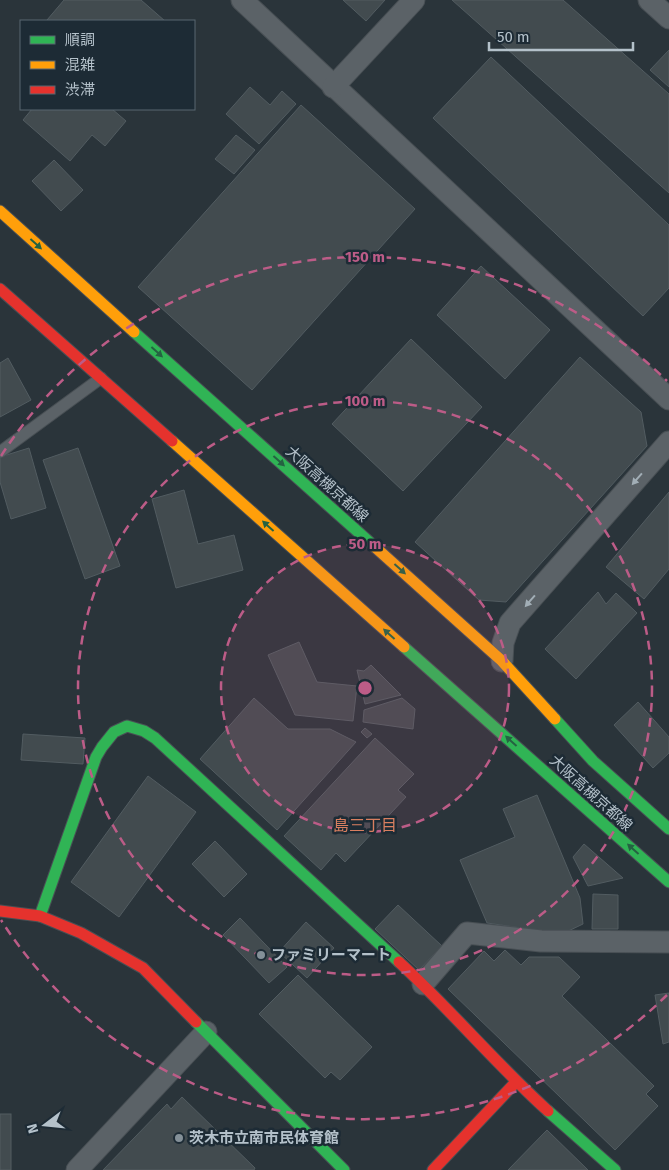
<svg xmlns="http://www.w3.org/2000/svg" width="669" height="1170" viewBox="0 0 669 1170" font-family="'Fira Sans','Noto Sans JP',sans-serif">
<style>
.building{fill:#424b4f;stroke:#525c61}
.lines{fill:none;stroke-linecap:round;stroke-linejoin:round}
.lane-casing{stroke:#484f54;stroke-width:13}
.street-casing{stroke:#484f54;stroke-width:23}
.fast-casing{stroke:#484f54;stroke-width:13}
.slow-casing{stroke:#484f54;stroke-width:13}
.jam-casing{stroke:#484f54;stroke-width:13}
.lane{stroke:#5b6267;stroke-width:11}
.street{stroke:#5b6267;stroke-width:21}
.fast{stroke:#30b455;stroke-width:11}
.slow{stroke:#ff9f0a;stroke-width:11}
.jam{stroke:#e5322d;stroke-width:11}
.oneway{fill:#256242}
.oneway2{fill:#a2aeb6}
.ring{fill:none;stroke:#bc5c87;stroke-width:2.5;stroke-dasharray:9 6}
.poi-dot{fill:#849098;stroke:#1d2b35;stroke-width:2}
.labels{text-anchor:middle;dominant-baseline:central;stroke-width:5;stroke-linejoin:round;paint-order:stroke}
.street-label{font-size:15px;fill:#b4c1ca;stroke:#1d2b35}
.poi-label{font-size:15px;font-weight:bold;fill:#b4c1ca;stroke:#1d2b35;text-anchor:start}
.neighbourhood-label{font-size:16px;fill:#d97f60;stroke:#1d2b35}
.centre{fill:#bc5c87;stroke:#1d2b35;stroke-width:2.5}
.ring-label{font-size:15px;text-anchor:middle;font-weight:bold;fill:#bc5c87;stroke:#1d2b35;stroke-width:5;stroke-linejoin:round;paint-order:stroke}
</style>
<rect width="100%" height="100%" fill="#2a343a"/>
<!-- building -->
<g class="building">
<path d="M64,0H141L165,21H48L47,20Z"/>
<path d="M343,0H385L366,21Z"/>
<path d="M452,0H563L669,94V193Z"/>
<path d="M669,50V87L650,70Z"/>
<path d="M491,57L669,225V288L643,316L433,118Z"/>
<path d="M250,87L270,105L282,91L296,104L259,144L226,114Z"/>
<path d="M301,105L415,209L252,390L138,287Z"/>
<path d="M32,109H112L126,121L105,146L92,135L70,161L23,120Z"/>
<path d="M236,135L255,150L234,174L215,159Z"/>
<path d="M54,160L83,190L61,211L32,181Z"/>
<path d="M481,266L550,330L505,379L437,315Z"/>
<path d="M411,339L482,407L403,491L332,424Z"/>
<path d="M580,357L641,412L647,446L506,602L479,600L415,542Z"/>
<path d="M8,358L31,400L0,417V363Z"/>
<path d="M29,448L46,508L11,519L0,482V457Z"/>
<path d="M78,448L120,566L85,579L43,460Z"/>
<path d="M184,490L198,544L234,535L243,570L176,588L152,499Z"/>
<path d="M669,492V569L644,599L606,567Z"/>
<path d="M598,592L606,604L616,593L637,613L576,679L545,649Z"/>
<path d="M299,642L317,682L357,686L353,721L295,715L268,655Z"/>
<path d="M371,665L401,695L365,704L357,670L364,671Z"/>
<path d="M254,698L288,729H330L356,742L277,830L200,759Z"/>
<path d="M402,698L415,709L413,729L363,722L364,710Z"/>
<path d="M638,702L669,737V753L653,768L614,725Z"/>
<path d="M365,728L372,734L367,738L361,732Z"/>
<path d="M23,734L85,738L83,764L21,760Z"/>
<path d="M375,738L414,774L398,790L406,797L345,862L336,853L321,870L284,836Z"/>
<path d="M148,776L196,812L119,917L71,882Z"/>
<path d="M537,795L580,898L583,924L562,934L487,923L460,860L515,837L503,809Z"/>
<path d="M215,841L247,874L224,897L192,864Z"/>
<path d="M584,844L623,878L588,886L573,857Z"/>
<path d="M593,894L618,895V929H592Z"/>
<path d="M398,905L442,946L419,970L375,929Z"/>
<path d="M240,918L287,967L269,983L223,935Z"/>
<path d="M306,922L334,948L307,978L279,952Z"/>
<path d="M505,950L521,965L529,957H559L580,977L562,996L654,1086L646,1094L658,1106L615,1150L448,989L484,951L494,961Z"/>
<path d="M298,975L372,1047L340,1080L331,1072L325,1078L259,1014Z"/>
<path d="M669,993V1042L663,1044L655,995Z"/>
<path d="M182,1097L255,1168L254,1170H103L167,1104L171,1109Z"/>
<rect x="0" y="1114" width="11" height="56"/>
<path d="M547,1130L588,1170H508Z"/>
</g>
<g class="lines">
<!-- lane casing -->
<g class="lane-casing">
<path id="lane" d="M0,452L101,378"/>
</g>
<!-- street casing -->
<g class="street-casing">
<g id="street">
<path d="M242,0L669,399"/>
<path d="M649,0L669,18"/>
<path d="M333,87L414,0"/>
<path d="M502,661L503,643L510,623L669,442"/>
<path d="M423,984L467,933L541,941L669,942"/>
<path d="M77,1170L206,1032"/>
</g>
</g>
<!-- fast casing -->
<g class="fast-casing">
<g id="fast">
<path d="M134,332L375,547"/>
<path d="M404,647L669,882"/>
<path d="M555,719L593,761L669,829"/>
<path d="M40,916L96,757L102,747L114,732L127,726L144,731L155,738L399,962"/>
<path d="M196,1022L344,1170"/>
<path d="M548,1111L615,1170"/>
</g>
</g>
<!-- slow casing -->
<g class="slow-casing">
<g id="slow">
<path d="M0,211L134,332"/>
<path d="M172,441L404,647"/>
<path d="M375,547L502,661L555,719"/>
</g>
</g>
<!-- jam casing -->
<g class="jam-casing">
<g id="jam">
<path d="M0,289L172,441"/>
<path d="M0,911L40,916L81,933L143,968L196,1022"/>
<path d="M399,962C451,1010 496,1064 548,1111"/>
<path d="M433,1170L516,1082"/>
</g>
</g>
<!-- lane -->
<use href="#lane" class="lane"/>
<!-- street -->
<use href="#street" class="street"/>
<!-- fast -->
<use href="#fast" class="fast"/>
<!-- slow -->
<use href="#slow" class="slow"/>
<!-- jam -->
<use href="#jam" class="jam"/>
</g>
<!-- one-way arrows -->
<defs><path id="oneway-solid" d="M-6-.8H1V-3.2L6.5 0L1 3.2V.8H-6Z" transform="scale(1.25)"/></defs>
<g class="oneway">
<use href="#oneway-solid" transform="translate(36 244) rotate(42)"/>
<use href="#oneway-solid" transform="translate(157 352) rotate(42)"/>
<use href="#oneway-solid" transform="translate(279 461) rotate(42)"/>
<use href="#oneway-solid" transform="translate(268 526) rotate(-138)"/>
<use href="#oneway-solid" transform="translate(400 569) rotate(42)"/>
<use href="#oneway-solid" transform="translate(389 634) rotate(-138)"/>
<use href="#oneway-solid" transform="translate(511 741) rotate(-138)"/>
<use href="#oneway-solid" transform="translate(633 849) rotate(-138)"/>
</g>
<g class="oneway2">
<use href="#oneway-solid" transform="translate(637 479) rotate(131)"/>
<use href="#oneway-solid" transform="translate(530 601) rotate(131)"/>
</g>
<!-- distance rings -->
<circle cx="365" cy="688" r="144" fill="#bc5c87" fill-opacity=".12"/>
<g class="ring">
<circle cx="365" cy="688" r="144"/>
<circle cx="365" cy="688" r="287"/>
<path d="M667 995A431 431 0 0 1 1 920M1 456A431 431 0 0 1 667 381"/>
</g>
<!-- markers -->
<g class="poi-dot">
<circle cx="261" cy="955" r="5"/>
<circle cx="179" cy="1138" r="5"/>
</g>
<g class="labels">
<!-- street labels -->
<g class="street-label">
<text transform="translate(327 484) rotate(42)">大阪高槻京都線</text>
<text transform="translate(591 793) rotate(42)">大阪高槻京都線</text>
</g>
<!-- poi labels -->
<g class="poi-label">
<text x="271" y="955">ファミリーマート</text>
<text x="189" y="1138">茨木市立南市民体育館</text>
</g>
<!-- neighbourhood labels -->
<g class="neighbourhood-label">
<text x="365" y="825">島三丁目</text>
</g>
</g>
<circle cx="365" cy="688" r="8" class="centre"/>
<g class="ring-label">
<text x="365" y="262">150 m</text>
<text x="365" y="406">100 m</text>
<text x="365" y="549">50 m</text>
</g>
<!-- legend -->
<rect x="20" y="20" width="175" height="90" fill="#1d2b35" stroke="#596771"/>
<rect x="30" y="36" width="25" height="8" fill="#30b455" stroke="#596771"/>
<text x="65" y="45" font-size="15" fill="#b4c1ca">順調</text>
<rect x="30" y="61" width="25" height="8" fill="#ff9f0a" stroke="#596771"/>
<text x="65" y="70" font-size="15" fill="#b4c1ca">混雑</text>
<rect x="30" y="86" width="25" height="8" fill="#e5322d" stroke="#596771"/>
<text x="65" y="95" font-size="15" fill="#b4c1ca">渋滞</text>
<!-- north arrow -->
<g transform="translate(45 1125) rotate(254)" stroke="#1d2b35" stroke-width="4" paint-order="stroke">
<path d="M0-4L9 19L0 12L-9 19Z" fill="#b4c1ca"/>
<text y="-8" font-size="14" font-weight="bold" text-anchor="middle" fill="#b4c1ca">N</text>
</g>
<!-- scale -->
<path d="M489 42v8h144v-8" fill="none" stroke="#b4c1ca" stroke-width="2.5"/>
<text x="497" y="42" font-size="15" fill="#b4c1ca" stroke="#1d2b35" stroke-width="4" paint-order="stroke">50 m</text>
</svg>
